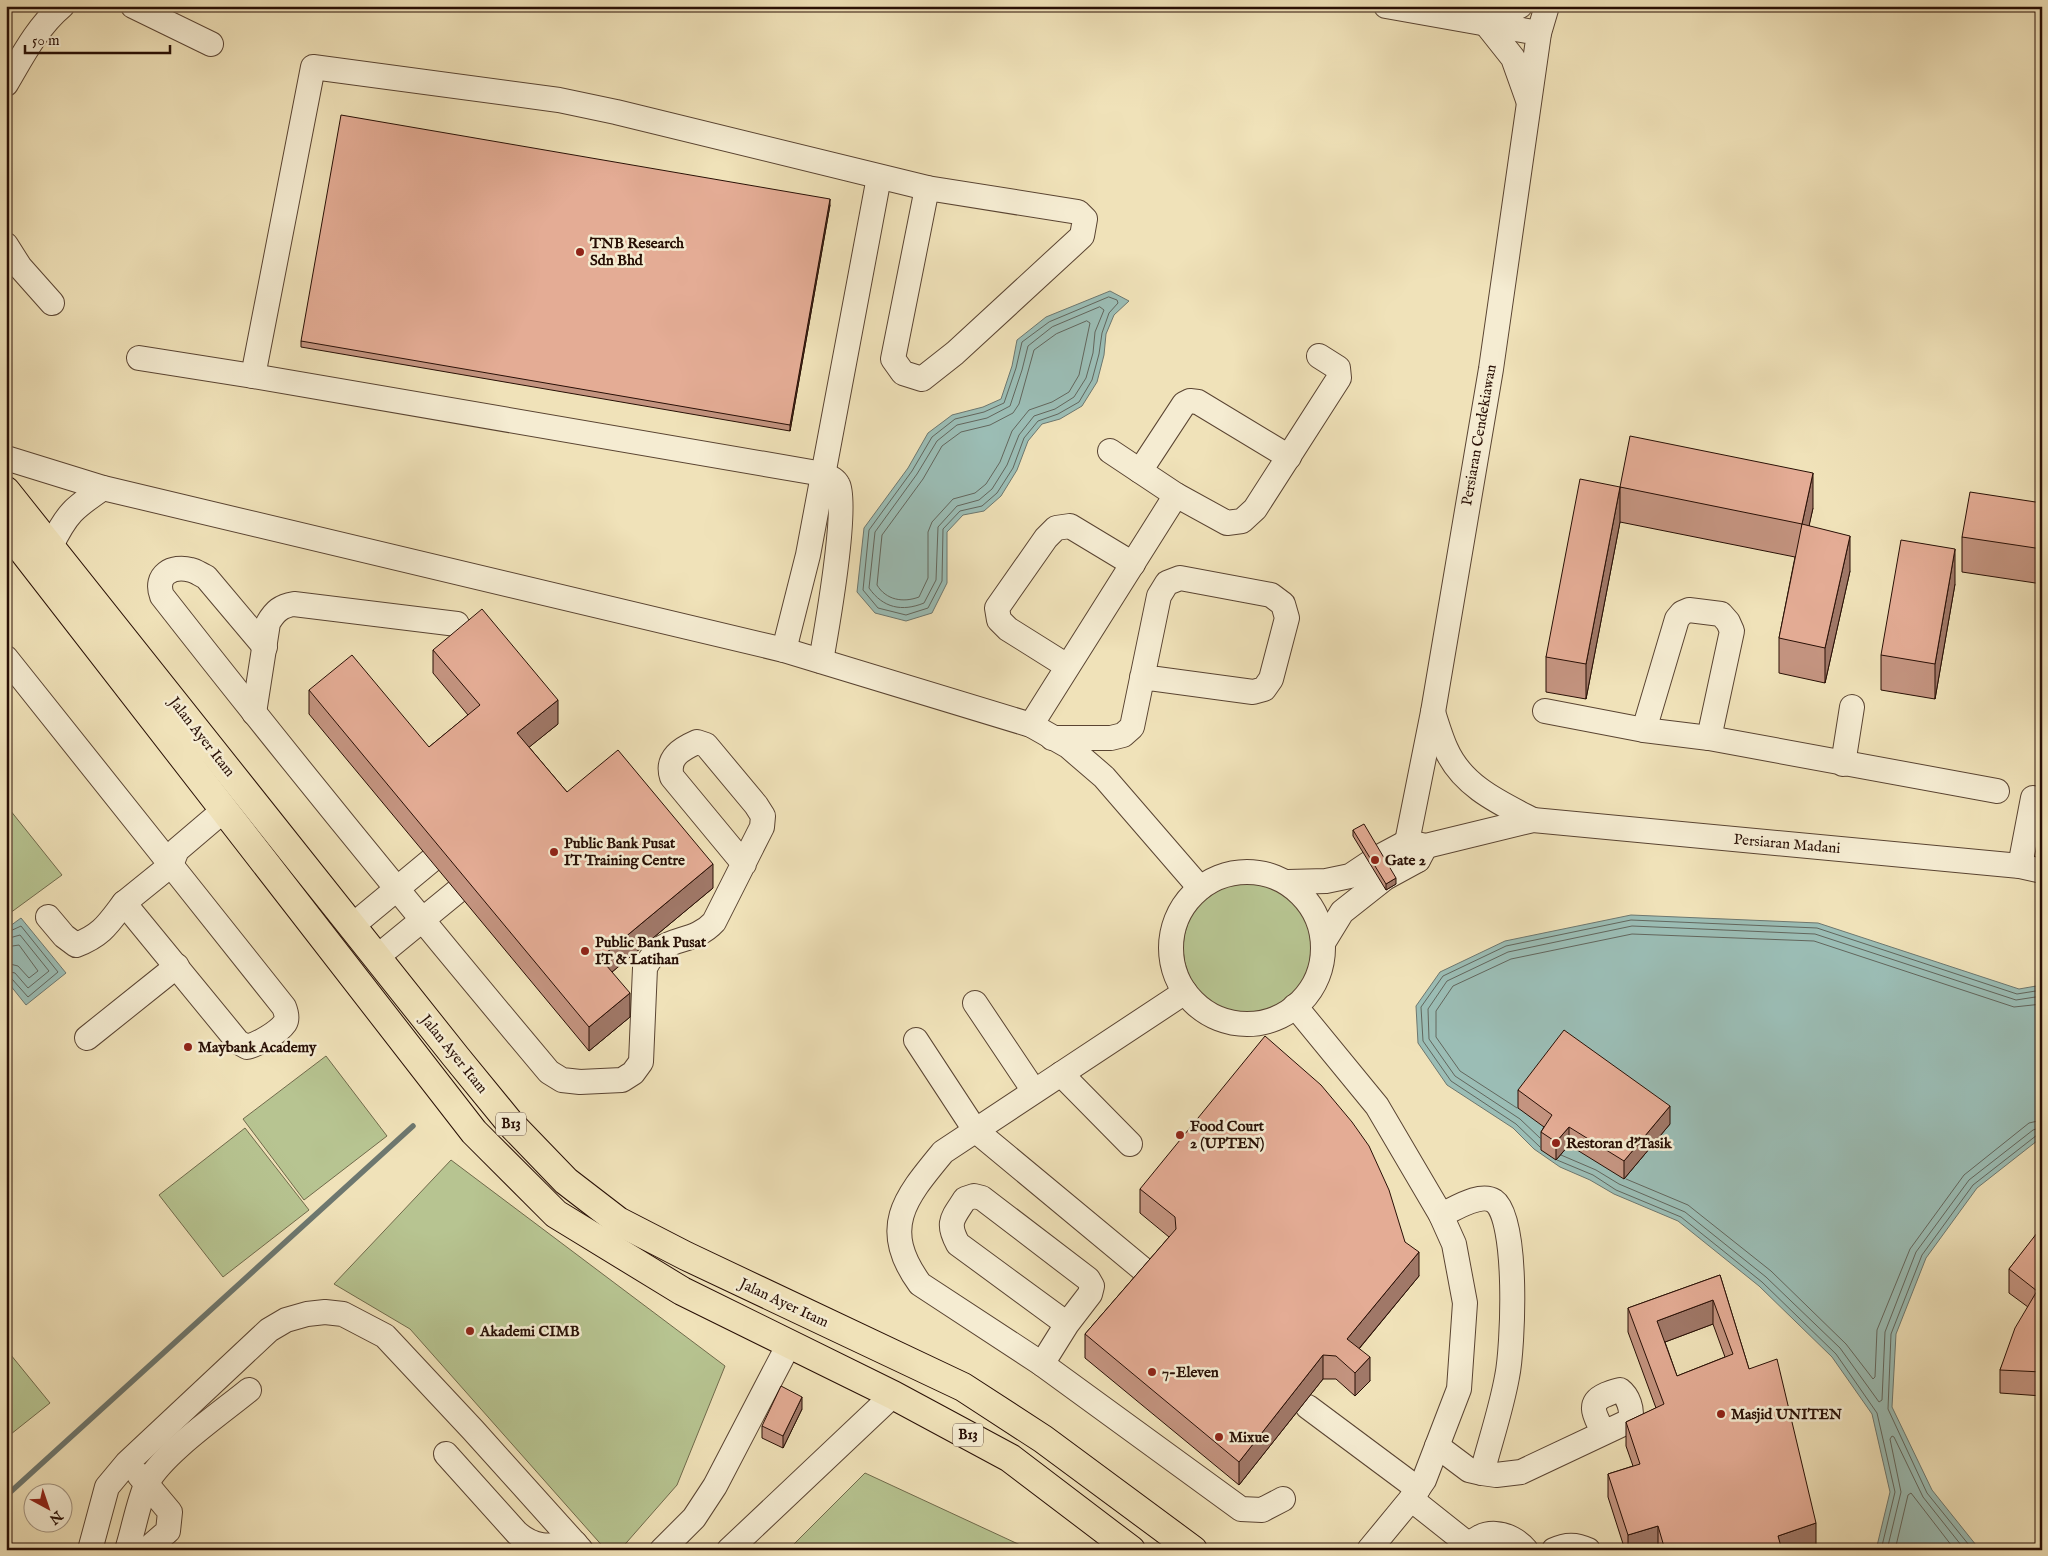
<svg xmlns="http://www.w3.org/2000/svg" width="2048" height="1556" viewBox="0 0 2048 1556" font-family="'IM FELL English',serif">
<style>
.green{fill:#b7c491;stroke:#706a4b}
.water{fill:#9bbdb5;stroke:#6d776f}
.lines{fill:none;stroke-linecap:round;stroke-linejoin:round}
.shore{stroke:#62665d;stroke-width:1}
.stream{stroke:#6d776f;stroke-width:5.5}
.minor-casing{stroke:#5a4432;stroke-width:26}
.major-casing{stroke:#280f05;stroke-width:30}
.minor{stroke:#f5ecd2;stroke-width:24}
.major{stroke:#f0e2b9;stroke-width:28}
.wall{fill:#c49480;stroke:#280f05;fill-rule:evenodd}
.shaded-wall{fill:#a07868;stroke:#280f05}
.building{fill:#e4ac95;stroke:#280f05;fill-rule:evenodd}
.poi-dot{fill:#8f2418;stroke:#f5ecd2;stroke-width:2}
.labels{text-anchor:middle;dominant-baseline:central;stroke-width:5;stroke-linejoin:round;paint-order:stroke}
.shield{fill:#f5ecd2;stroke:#665142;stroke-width:1}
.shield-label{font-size:14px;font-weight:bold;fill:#280f05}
.poi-label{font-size:15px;font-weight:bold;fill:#280f05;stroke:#f5ecd2;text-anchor:start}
.street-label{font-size:15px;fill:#280f05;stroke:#f5ecd2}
</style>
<rect width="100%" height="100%" fill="#f0e2b9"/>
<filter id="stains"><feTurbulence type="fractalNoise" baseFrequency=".004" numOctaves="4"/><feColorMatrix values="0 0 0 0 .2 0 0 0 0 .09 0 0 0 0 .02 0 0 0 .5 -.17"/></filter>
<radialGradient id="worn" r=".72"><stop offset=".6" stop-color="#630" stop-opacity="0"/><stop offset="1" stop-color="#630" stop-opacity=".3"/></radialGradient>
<!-- green -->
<g class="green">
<path d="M6,805L62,875L6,916Z"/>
<circle cx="1248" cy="948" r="65"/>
<path d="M326,1056L387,1136L304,1200L243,1119Z"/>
<path d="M245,1128L309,1210L223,1277L159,1195Z"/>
<path d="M451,1160L725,1366L677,1485L620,1550H606L410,1329L334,1284Z"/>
<path d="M6,1349L50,1403L6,1438Z"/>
<path d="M865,1473L1031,1550H788Z"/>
</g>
<!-- water -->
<g class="water">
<path d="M1110,291L1129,301L1114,315L1106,334L1104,355L1097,382L1082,406L1060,419L1042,424L1028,441L1017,470L1001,496L984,511L963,515L947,532V583L932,613L906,621L875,613L857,592L864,528L908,468L928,433L952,415L983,407L1001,399L1012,366L1017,340L1046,317Z"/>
<path d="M1631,915L1818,923L2019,989L2042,985V1137L1977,1188L1926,1258L1896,1334L1892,1407L1932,1490L1980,1550H1876L1890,1492L1872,1414L1832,1357L1759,1286L1678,1221L1614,1194L1590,1180L1560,1167L1534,1149L1513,1128L1447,1085L1418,1043L1416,1006L1440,972L1505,941Z"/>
<path d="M21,918L66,973L26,1005L6,980V929Z"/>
</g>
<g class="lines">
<!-- shore -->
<g class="shore">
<path d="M1109,297L1117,300L1118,303L1109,313L1102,333L1099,354L1092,380L1079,402L1058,414L1038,421L1024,438L1013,468L997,493L982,506L960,511L943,529L942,581L928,608L906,615L878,608L863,590L869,530L912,471L932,437L955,419L984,412L1004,403L1016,368L1022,342L1049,322Z"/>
<path d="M1100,307L1104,310L1095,332L1093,353L1086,378L1074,397L1055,409L1034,416L1019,435L1007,465L992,489L979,500L957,506L938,527L936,580L924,603C902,612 883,608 869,588L875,532L917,474L937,441L957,425L987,418L1010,406L1022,370L1028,346L1052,327Z"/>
<path d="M1087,321L1090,323L1079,375L1069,392L1052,402L1029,410L1012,431L1000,462L986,484L975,493L953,499L932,522L928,532V578L919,597C903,603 886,600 877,585L882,535L923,479L942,446L961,432L990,425L1013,413L1019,404L1034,350L1056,334Z"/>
<path d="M6,933L21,926L58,972L28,997L12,979L6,977"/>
<path d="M6,939L20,935L49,971L28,988L15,973L6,971"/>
<path d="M6,947L19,945L38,971L29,978L18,966L6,963"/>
<path d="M1517,1108L1460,1071L1436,1037V1011L1453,986L1511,959L1632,934L1814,941L2014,1007L2042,1004"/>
<path d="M1540,1138L1520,1119L1455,1076L1429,1039L1428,1009L1447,981L1508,952L1632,926L1815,934L2016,1000L2042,996"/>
<path d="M1540,1147L1516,1124L1451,1081L1423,1041L1421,1007L1443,976L1506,946L1631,920L1817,928L2017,994L2042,990"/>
<path d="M1561,1155L1596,1170L1619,1184L1685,1212L1766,1277L1840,1348L1879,1402L1882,1400L1885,1332L1916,1252L1969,1180L2033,1130L2042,1127"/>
<path d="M1557,1160L1593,1175L1616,1190L1681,1217L1762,1282L1836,1354L1877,1413L1895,1492L1881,1550"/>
<path d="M1626,1179L1688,1205L1771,1271L1846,1344L1873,1379L1875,1377L1877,1330L1910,1249L1964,1175L2029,1123L2042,1120"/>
<path d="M1887,1550L1901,1492L1890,1439L1892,1436L1894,1437L1923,1497L1965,1550"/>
<path d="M1895,1550L1908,1495L1911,1493L1955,1550"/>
<path d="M1973,1550L1927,1493L1888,1409L1891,1334L1922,1255L1973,1185L2037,1135L2042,1134"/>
</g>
<!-- stream -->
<path class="stream" d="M6,1496L413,1126"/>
<!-- minor casing -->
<g class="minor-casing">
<g id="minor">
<path d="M133,6L211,44"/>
<path d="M1386,6L1539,33"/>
<path d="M1486,24L1513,58L1528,100"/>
<path d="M1486,24L1520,6"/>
<path d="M6,84C22,57 37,27 62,6"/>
<path d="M927,188L1078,212L1085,219L1082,236L955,353L922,379L903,373L893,359Z"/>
<path d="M6,245L20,267L52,303"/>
<path d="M139,358L253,376L823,474C829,477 835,479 838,485C849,504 826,633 821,661"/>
<path d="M253,376L313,67L559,100L616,112L927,188"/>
<path d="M1110,451L1176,495"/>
<path d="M6,458L103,488L784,650L1031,725L1068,746L1104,777L1200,888"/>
<path d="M1140,471L1184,404L1190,401L1198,402L1289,457"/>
<path d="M51,546C67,513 74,508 103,488"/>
<path d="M265,647L206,577C201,575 196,571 191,570C172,565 154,575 162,596C288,757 418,916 549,1072L562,1080L580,1082L622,1080L633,1073L641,1062L645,968C661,933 691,947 714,922L762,827L763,816L756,805L706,745L697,742C681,749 666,758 672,777L744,864"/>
<path d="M784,650L808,555L879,177"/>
<path d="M6,658L171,865L124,903L238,1042L247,1047C258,1044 278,1033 285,1023C288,1018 286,1012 284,1007L171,865"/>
<path d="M1067,666L1008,629L999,620L997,608L1046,538L1056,528L1070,526L1133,564"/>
<path d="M1545,711L1644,730L1709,738L1997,791"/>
<path d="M1433,712C1437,725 1441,738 1446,749C1462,786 1500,803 1533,820"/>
<path d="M254,713L268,623C275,611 281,606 294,604L457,624"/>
<path d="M1031,725L1176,495L1227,523L1242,521L1255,509L1339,378L1338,368L1319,356"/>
<path d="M1644,730L1677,619L1682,613L1689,610L1721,614L1728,622L1732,631L1709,738"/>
<path d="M1052,738H1111L1123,735L1132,727L1159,596L1167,583L1180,578L1271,595L1283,604L1287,618L1271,679L1264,689L1253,692L1142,677"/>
<path d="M1843,764L1852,707"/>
<path d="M1418,860L1407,842L1433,712L1491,369L1539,33L1547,6"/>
<path d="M171,865L177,850L224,810"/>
<path d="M2020,866L2033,798"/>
<circle cx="1247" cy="948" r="76"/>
<path d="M1288,882L1326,881L1350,876L1377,858L1407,842L1426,846L1533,820L2020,866L2042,871"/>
<path d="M48,917L64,936L76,945C102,935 108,924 124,903"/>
<path d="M352,926L451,844L477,875L377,957"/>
<path d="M1323,943L1342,912L1385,878L1418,860L1425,847"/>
<path d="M1185,992L943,1152C905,1198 879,1228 920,1284L1042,1364L1241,1509L1262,1510L1283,1499"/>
<path d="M975,1003L1034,1091"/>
<path d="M1295,1006L1377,1106L1441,1215L1454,1244L1465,1303L1459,1389L1424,1480L1411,1499L1369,1550"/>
<path d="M87,1038L177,966"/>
<path d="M916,1040L975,1130L1157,1281"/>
<path d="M1061,1074L1130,1144"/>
<path d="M1042,1364L1067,1324L1090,1294L1092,1286L1088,1279L982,1198L974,1196L965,1199C953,1218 946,1222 958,1244L1067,1324"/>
<path d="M1308,1407L1418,1489"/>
<path d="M1437,1446L1469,1470L1482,1473C1490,1442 1501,1410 1507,1377C1513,1349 1519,1218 1494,1201C1480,1192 1455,1209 1441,1215"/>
<path d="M446,1454L517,1533C537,1550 551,1546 575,1543"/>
<path d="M1482,1473L1496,1475L1521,1472L1625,1423L1630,1419C1633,1410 1628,1396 1620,1390C1614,1391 1610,1393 1605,1395C1585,1404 1597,1418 1603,1432"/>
<path d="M139,1475L170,1512L168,1531L146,1550"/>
<path d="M1411,1499L1469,1545"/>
<path d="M90,1550L107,1487L127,1463L269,1330L286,1320L307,1314L325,1312L343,1314L385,1336L473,1430L581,1550"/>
<path d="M127,1550C133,1532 139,1499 147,1483C163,1453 221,1413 249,1390"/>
<path d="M662,1550L694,1518L715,1486L789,1344"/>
<path d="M729,1550L893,1395"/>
<path d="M1466,1550C1481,1526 1510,1531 1526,1550"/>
<path d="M1554,1550C1566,1544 1576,1544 1588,1550"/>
</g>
</g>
<!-- major casing -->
<g class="major-casing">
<g id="major">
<path d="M6,491L456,1057L510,1123L566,1181L618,1221L686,1256L963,1387L1043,1439L1193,1550"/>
<path d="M6,529L474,1132L556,1214L682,1291L893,1395L1010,1458L1131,1550"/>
</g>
</g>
<!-- minor -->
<use href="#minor" class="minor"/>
<!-- major -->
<use href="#major" class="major"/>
</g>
<!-- wall -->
<g class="wall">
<path d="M830,205L790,431L301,347V341Z"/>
<path d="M1620,487L1813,508L1809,525L1850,571L1825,683L1779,673V638L1795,557L1620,522L1586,699L1546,692V657Z"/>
<path d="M2042,503V584L1962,572V537Z"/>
<path d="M1955,584L1935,699L1881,690V655Z"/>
<path d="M433,650L558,724L529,747L567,792L713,888L612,972L630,1017L589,1051L309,714V690L429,747L468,715L433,673Z"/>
<path d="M1353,830L1396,884L1386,890L1353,836Z"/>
<path d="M1518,1090L1670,1124L1624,1179L1569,1145L1556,1160L1541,1150V1132L1544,1127L1518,1108Z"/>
<path d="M1140,1189L1405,1242L1419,1276L1359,1349L1370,1381L1355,1396L1336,1379H1323L1239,1485L1085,1358V1334L1169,1237L1140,1213Z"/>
<path d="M2042,1228V1396L2000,1393V1370L2028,1307L2009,1293V1269Z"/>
<path d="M1720,1275L1749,1369L1816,1547L1808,1550H1625L1608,1497V1474L1633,1466L1626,1446V1422L1656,1408L1628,1332V1308ZM1713,1324L1725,1357L1677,1376L1665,1342Z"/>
<path d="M802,1409L783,1448L762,1438V1426Z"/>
</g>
<!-- shaded-wall -->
<g class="shaded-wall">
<path d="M830,199V205L790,431V425Z"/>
<path d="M1813,473V508L1802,558V524Z"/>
<path d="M1620,487V522L1586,699V664Z"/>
<path d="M1850,536V571L1825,683V648Z"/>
<path d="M1955,549V584L1935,699V664Z"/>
<path d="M558,700V724L517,757V733Z"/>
<path d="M713,864V888L600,982V958Z"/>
<path d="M1396,878V884L1386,890V884Z"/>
<path d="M630,993V1017L589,1051V1027Z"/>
<path d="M1670,1106V1124L1624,1179V1161Z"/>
<path d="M1569,1127V1145L1556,1160V1142Z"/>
<path d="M1419,1252V1276L1347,1363V1339Z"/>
<path d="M1713,1300V1324L1657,1345V1321Z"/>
<path d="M1323,1355V1379L1239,1485V1462Z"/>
<path d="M1370,1357V1381L1355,1396V1373Z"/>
<path d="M802,1397V1409L783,1448V1436Z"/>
<path d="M1816,1523V1547L1808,1550H1778V1536Z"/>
<path d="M1658,1526V1550H1628V1535Z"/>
</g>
<!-- building -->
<g class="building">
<path d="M341,115L830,199L790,425L301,341Z"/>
<path d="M1630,436L1813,473L1802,524L1620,487L1586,664L1546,657L1580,479L1620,487Z"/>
<path d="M1970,492L2042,503V549L1962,537Z"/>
<path d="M1802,524L1850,536L1825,648L1779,638Z"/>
<path d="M1901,540L1955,549L1935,664L1881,655Z"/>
<path d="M482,609L558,700L517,733L567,792L618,750L713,864L600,958L630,993L589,1027L309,690L352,655L429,747L480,705L433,650Z"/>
<path d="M1364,824L1396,878L1386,884L1353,830Z"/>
<path d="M1564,1030L1670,1106L1624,1161L1569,1127L1556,1142L1541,1132L1552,1115L1518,1090Z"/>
<path d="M1265,1036L1321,1085L1352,1122L1369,1146L1389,1190L1405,1242L1419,1252L1347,1339L1370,1357L1355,1373L1336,1356L1323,1355L1239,1462L1085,1334L1176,1229L1175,1217L1140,1189Z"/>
<path d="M2042,1228V1372L2000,1370L2015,1328L2037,1291L2009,1269L2037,1233Z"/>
<path d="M1720,1275L1749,1369L1777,1359L1816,1523L1778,1536L1782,1550H1665L1658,1526L1628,1535L1608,1474L1640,1464L1626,1422L1664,1404L1628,1308ZM1713,1300L1733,1354L1677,1376L1657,1321Z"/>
<path d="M781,1386L802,1397L783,1436L762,1426Z"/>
</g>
<!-- markers -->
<g class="poi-dot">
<circle cx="580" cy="252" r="5"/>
<circle cx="554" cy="852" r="5"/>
<circle cx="1375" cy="860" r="5"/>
<circle cx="585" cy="951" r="5"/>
<circle cx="188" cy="1047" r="5"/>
<circle cx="1180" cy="1135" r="5"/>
<circle cx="1556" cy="1143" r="5"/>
<circle cx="470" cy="1331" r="5"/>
<circle cx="1152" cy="1372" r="5"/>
<circle cx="1721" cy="1414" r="5"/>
<circle cx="1219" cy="1437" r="5"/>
</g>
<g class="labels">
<!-- shield labels -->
<g class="shield">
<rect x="496" y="1112.5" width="30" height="23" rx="4"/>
<rect x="953" y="1423.5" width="30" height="23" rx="4"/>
</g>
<g class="shield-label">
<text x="511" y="1124">B13</text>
<text x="968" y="1435">B13</text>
</g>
<!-- poi labels -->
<g class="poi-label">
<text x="590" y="243">TNB Research<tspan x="590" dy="17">Sdn Bhd</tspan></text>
<text x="564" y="843">Public Bank Pusat<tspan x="564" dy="17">IT Training Centre</tspan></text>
<text x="1385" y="860">Gate 2</text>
<text x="595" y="942">Public Bank Pusat<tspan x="595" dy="17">IT &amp; Latihan</tspan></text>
<text x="198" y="1047">Maybank Academy</text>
<text x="1190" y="1126">Food Court<tspan x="1190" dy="17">2 (UPTEN)</tspan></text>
<text x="1566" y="1143">Restoran d'Tasik</text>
<text x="480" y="1331">Akademi CIMB</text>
<text x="1162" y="1372">7-Eleven</text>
<text x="1731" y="1414">Masjid UNITEN</text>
<text x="1229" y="1437">Mixue</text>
</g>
<!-- street labels -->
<g class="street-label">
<text transform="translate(1479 435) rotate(-80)">Persiaran Cendekiawan</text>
<text transform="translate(202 737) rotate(52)">Jalan Ayer Itam</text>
<text transform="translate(1787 844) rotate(5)">Persiaran Madani</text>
<text transform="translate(454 1054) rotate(51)">Jalan Ayer Itam</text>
<text transform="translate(784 1303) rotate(25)">Jalan Ayer Itam</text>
</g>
</g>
<!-- margin -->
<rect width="2048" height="1556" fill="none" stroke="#f0e2b9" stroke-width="25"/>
<rect x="8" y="8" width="2033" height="1541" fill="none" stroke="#280f05" stroke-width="2.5"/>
<rect x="12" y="12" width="2023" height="1531" fill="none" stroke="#280f05"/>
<!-- north arrow -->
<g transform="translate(48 1508) rotate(140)"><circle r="24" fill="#f5ecd2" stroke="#a39480"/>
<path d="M0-4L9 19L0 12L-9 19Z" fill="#8f2418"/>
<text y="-8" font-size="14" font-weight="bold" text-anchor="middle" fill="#280f05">N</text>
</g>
<!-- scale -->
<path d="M25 45v8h145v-8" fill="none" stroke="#280f05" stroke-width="2.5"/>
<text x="32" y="45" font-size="15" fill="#280f05" stroke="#f5ecd2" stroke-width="4" paint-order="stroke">50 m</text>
<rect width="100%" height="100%" filter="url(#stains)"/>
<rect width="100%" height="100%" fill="url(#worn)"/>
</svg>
